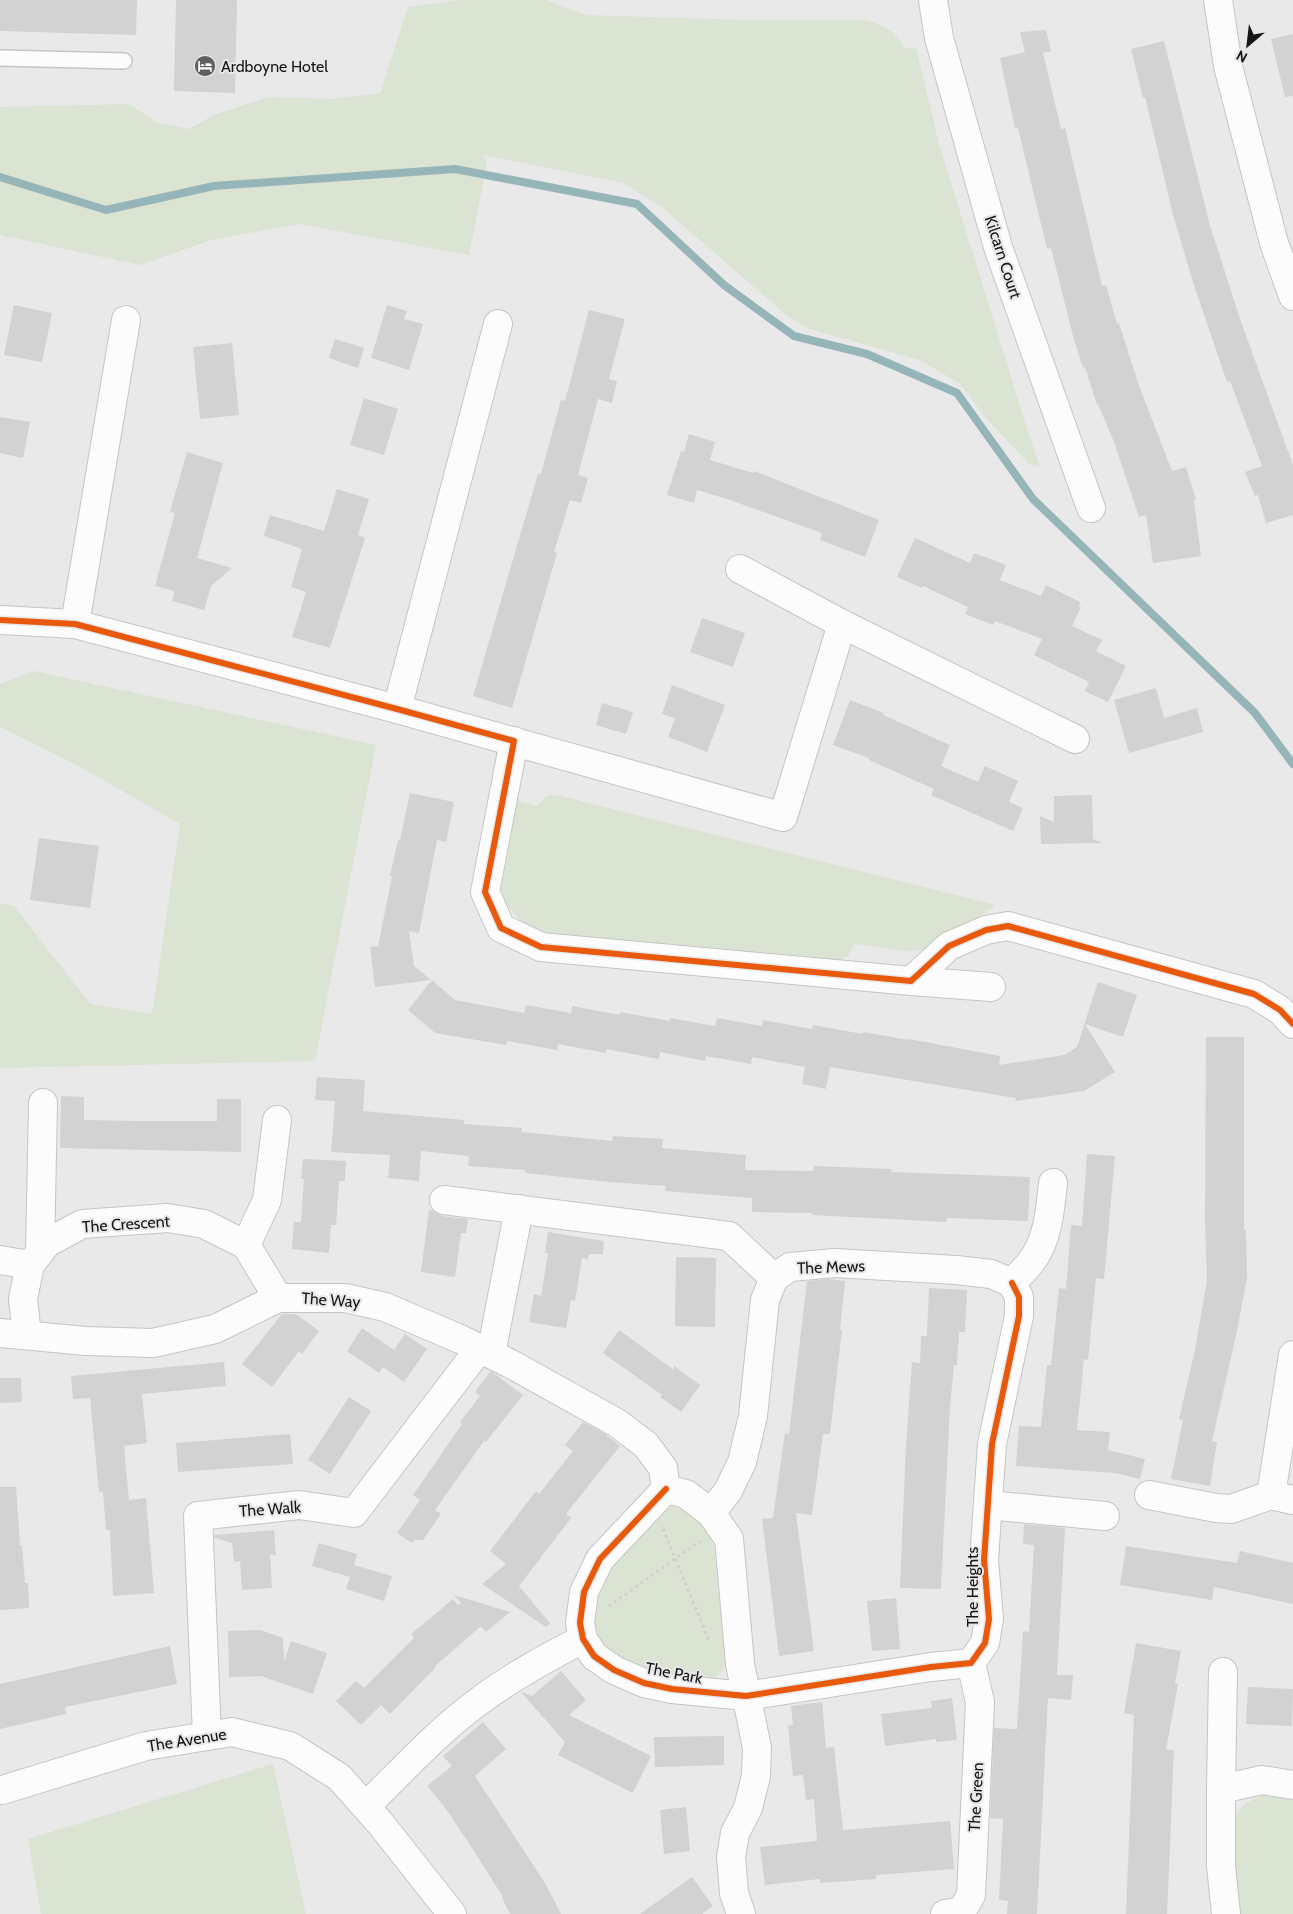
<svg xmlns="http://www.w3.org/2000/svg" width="1293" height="1914" viewBox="0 0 1293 1914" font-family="Cabin,sans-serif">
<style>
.green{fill:#dbe3d2}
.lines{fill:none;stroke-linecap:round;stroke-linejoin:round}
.stream{stroke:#96b5b8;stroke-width:8}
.building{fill:#d2d2d2}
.lane-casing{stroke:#c5c5c6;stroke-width:18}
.street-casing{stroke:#c5c5c6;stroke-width:30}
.path{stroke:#cfcfd0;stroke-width:3;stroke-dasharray:2.5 4;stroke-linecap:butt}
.lane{stroke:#fcfcfc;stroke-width:15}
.street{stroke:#fcfcfc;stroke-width:28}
.cycleway-casing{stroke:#e8e8eb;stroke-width:9}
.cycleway{stroke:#e8590c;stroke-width:6}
.labels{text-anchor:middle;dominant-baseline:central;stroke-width:4;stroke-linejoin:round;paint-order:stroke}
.poi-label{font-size:16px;fill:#161617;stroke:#e8e8eb;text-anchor:start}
.street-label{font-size:16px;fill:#161617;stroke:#e8e8eb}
</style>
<rect width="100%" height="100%" fill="#e9e9ea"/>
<!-- green -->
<g class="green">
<path d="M461,0H546L586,15L747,20H863C886,24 893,32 907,49L916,47L939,144L1029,435L1040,467L1029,464L986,418L959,383L920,360L806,328L784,313L664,209L624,183L483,155L487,163L469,255L299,224L211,240L140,265L0,235V107L129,104L158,123L189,129L214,115L268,97L333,99L380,93L408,7Z"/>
<path d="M34,671L376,745L315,1061L0,1068V903L14,906L90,1004L152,1014L180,824L84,769L0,727V684Z"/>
<path d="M557,795L995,905L980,917L923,950L903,951L855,944L847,957L837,960L550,936L523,924L506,904L500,886L501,868L518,801L537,806L546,796Z"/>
<path d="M672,1507L691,1512L701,1520L713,1538L726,1664L725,1668L713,1681L687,1680L640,1668L622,1660L609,1650L595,1631L591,1612L607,1566L664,1510Z"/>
<path d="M273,1764L306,1914H41L28,1839Z"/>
<path d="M1265,1795L1293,1797V1914H1237L1232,1819C1240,1807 1251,1798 1265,1795Z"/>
</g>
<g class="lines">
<!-- stream -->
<path class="stream" d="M0,177L106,210L214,186L455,169L637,204L724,285L794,336L867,354L957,393L1033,499L1255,713L1293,764"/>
</g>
<!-- building -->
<g class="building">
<path d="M0,0H137L136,35L0,31Z"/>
<path d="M176,0H237L235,93L174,91Z"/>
<path d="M1046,30L1051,51L1043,53L1061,129L1065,128L1102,286L1106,285L1117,324L1119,323L1138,383L1172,471L1186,467L1196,500L1194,501L1201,556L1153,563L1146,515L1139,517L1114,442L1098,404L1097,405L1085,367L1083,368L1074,340L1051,248L1047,249L1018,128H1015L1000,58L1025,52L1020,32Z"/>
<path d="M1293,34V96L1285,97L1271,39Z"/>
<path d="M1164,41L1209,222L1240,319L1293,465V515L1266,523L1258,495L1255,496L1245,472L1262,466L1230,381L1227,382L1219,359L1193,282L1173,215L1145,97L1143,98L1131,49Z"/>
<path d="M14,305L52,313L42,362L4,355Z"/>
<path d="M387,305L407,311L404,319L423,324L409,370L371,358Z"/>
<path d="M589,310L625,319L609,379L617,381L612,403L598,399L578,475L588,478L581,503L570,500L554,552L557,553L512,708L473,696L538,474H541L561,400L565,401Z"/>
<path d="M335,339L364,348L358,368L329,358Z"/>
<path d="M232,343L239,415L200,419L193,347Z"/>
<path d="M364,398L398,409L384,455L350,445Z"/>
<path d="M0,417L30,422L23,458L0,453Z"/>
<path d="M689,434L715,442L710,460L753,473L754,471L879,520L865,557L820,540L822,533L727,499L697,490L694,503L667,495L681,451L684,452Z"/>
<path d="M187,452L223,463L197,558L232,568L211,586L204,610L172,601L175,591L155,586L175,513L170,512Z"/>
<path d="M337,489L369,499L358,535L365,538L330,648L292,637L306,592L291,587L302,549L264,536L270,515L324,531Z"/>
<path d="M915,538L970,563L974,553L1006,565L1000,580L1041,596L1046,585L1080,602L1079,606L1081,607L1072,626L1102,640L1096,651L1126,666L1108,702L1085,691L1089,682L1034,655L1042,639L995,621L993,625L965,614L968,607L923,586L922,588L897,577Z"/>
<path d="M702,618L745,633L733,667L690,652Z"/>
<path d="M672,685L725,705L707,752L668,737L675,718L662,714Z"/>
<path d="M1156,688L1164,718L1197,708L1203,732L1129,753L1114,700Z"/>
<path d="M850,700L884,713L883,715L950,745L941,766L978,782L985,766L1018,781L1009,802L1023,808L1013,831L931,795L934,789L869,760V758L833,745Z"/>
<path d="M602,703L633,712L626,734L596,725Z"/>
<path d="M410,793L454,802L446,842L437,840L419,933L409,931L414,966L431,980L375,987L370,947L378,946L392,877L390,876L398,840H400Z"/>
<path d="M1092,795L1093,839L1102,843L1041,844L1040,816L1054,822V796Z"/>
<path d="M39,838L99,846L90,908L30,900Z"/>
<path d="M432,980L455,1000L524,1013L526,1005L571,1013L572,1006L620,1015V1012L670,1021V1018L715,1026L717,1018L762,1026L763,1020L812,1029L813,1025L863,1034V1032L909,1040V1039L1000,1056L999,1065L1064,1055L1077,1047L1098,982L1137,995L1123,1037L1085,1024L1115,1072L1084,1091L1016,1101L1015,1098L830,1067L826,1089L802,1084L805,1067L752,1057L751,1064L706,1056L705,1061L660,1052L659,1059L606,1049V1053L558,1044L557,1050L507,1041L506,1045L435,1033L408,1010Z"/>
<path d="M1206,1037H1244V1230H1246L1247,1278L1237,1331L1212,1441L1217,1442L1210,1486L1171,1479L1183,1420L1179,1419L1195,1350L1207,1281L1205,1218Z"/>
<path d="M317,1077L365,1080L363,1111L464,1120V1124L522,1128V1132L612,1141L613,1136L663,1139L662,1148L746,1155L745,1170L813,1171L814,1166L892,1169L891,1172L1030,1177L1028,1221L947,1218V1222L812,1215V1213L752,1212V1198L665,1191L666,1186L609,1182L525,1173V1170L468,1166L469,1156L421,1151L419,1181L388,1178L390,1155L331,1152L335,1101L315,1100Z"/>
<path d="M61,1096L84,1097V1120L143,1121H217V1099H241V1152L60,1148Z"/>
<path d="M1087,1154L1115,1156L1104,1279L1096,1278L1088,1360L1084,1359L1077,1430L1110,1432L1108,1450L1145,1459L1140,1479L1115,1473L1016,1466L1019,1426L1041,1427L1047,1365H1051L1059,1288L1066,1289L1071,1225L1082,1226Z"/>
<path d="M303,1159L346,1161L345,1181H339L336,1225H331L329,1253L292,1249L294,1222H301L304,1179H301Z"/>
<path d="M429,1209L442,1216L468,1219L466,1233H461L455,1277L421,1272Z"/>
<path d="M548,1232L604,1241L603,1254H589L588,1259L582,1258L575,1301L571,1300L566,1328L529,1322L534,1294L541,1296L548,1253H545Z"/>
<path d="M676,1257L716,1258L715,1327L675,1326Z"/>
<path d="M828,1279L845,1281L840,1329L842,1330L830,1434H823L812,1515L796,1513L814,1651L779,1656L762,1519L773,1518L785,1433L789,1434L807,1281Z"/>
<path d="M929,1288L967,1290L965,1332H959L957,1365H954L950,1407L941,1589L900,1588L906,1446L912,1362L920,1363L921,1336H927Z"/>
<path d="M282,1314H296L319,1331L302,1354L299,1351L272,1387L242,1364Z"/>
<path d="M362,1328L394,1350L405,1334L427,1349L404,1382L383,1367L379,1373L347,1351Z"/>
<path d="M619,1330L674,1370V1366L700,1385L681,1412L660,1397L662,1395L603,1353Z"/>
<path d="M224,1362L226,1386L142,1394L147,1443L124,1446L129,1500L146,1498L154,1593L113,1596L110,1530H106L103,1492H99L90,1398L73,1399L71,1376Z"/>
<path d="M491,1371L523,1395L486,1442L484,1441L435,1510L441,1514L423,1540H415L412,1543L397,1533L420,1500L413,1495L462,1424L460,1422L480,1396L475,1392Z"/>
<path d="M0,1378H21L22,1402L0,1403Z"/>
<path d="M349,1397L371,1411L330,1474L308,1460Z"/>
<path d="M583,1422L605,1434L620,1446L566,1514L571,1518L519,1586L550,1623L546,1627L482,1584L506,1564L490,1551L536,1491L539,1494L573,1451L565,1445Z"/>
<path d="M290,1434L293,1464L178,1472L176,1443Z"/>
<path d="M0,1487H16L20,1546L22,1545L25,1583H28L29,1608L0,1610Z"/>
<path d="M1024,1524L1065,1528L1057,1675H1073L1071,1700L1048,1698L1037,1914H1007L1008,1901L999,1900L1003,1819L990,1818L994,1728L1017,1729L1023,1631L1029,1632L1034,1545L1023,1544Z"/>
<path d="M274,1530L276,1556L270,1554L272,1588L242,1590L240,1561L234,1562L232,1543L215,1538L214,1535Z"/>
<path d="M319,1543L357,1554L353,1569L354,1565L392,1576L384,1601L346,1589L350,1577L312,1566Z"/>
<path d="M1126,1546L1237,1563L1240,1551L1293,1563V1604L1214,1587L1212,1600L1120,1585Z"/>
<path d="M454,1595L510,1612L486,1632L481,1626L435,1666L436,1667L390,1714L381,1705L361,1725L336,1701L356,1681L364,1688L414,1638L411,1634L453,1599L458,1605L461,1603Z"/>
<path d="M896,1598L900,1649L872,1651L867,1601Z"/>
<path d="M260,1630L283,1638L284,1662L291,1641L327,1653L313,1694L261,1676L229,1677L228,1631Z"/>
<path d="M1136,1643L1181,1651L1175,1683L1178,1684L1166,1750H1174L1167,1914H1126L1134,1715L1124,1713Z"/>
<path d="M170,1646L177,1684L65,1707L66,1714L0,1729V1684Z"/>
<path d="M561,1671L586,1700L569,1715L651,1756L633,1793L558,1755L565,1742L521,1692L532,1696Z"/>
<path d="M1248,1687L1293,1689L1292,1726L1246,1724Z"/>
<path d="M952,1698L957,1740L936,1742V1739L885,1746L881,1714L932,1708L931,1701Z"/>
<path d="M822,1702L826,1748L834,1747L843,1830L950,1821L954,1869L876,1875V1879L820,1883V1879L765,1885L760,1847L817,1841L814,1799L806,1800L803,1775L793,1776L788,1726L793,1725L791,1706Z"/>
<path d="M483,1722L506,1749L475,1776L545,1883L561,1914H510L502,1898L503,1897L472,1848L446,1809L427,1786L452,1766L443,1756Z"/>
<path d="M724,1736V1765L655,1767L654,1737Z"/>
<path d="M686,1807L690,1851L664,1854L660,1810Z"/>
<path d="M692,1877L713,1906L702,1914H640Z"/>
</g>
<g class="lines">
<!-- lane casing -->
<g class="lane-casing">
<path id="lane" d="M0,58L124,61"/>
</g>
<!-- street casing -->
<g class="street-casing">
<g id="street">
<path d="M933,0L939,38L998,247L1091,508"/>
<path d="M1218,0L1228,66L1274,243L1293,296"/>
<path d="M740,569L842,624L1075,739"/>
<path d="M0,620L75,624L397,709L783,817L842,624"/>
<path d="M75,624L126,320"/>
<path d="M397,709L498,324"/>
<path d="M514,741L485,892L501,928L541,947L911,981L991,987"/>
<path d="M911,981L949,946L986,930L1008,926L1254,994L1280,1010L1293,1024"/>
<path d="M444,1200L729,1236L774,1278"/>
<path d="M246,1245L267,1200L277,1120"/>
<path d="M40,1252L43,1103"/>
<path d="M0,1260L30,1265"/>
<path d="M774,1278L790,1267L835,1263L956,1270L991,1274L1012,1283"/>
<path d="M1012,1283C1018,1276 1025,1270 1031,1262C1048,1240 1050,1211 1053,1183"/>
<path d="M0,1333L86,1341L153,1343L215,1329L278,1298H345L385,1307L460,1339L511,1364L617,1423L646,1445L663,1468L666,1489"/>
<path d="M27,1335L23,1299L30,1265L47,1243L82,1224L168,1218L204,1224L246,1245L278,1298"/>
<path d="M491,1354L519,1209"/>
<path d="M1293,1355L1271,1495L1293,1500"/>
<path d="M666,1489L600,1559L584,1592L580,1623L583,1639L594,1656L614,1670L644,1683L672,1689L746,1696L931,1667L971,1663L985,1643L989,1619L984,1560L992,1444L1019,1316V1297L1012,1283"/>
<path d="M666,1489L686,1494L711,1513"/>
<path d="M1149,1495L1216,1508L1231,1509L1271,1495"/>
<path d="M988,1505L1105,1516"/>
<path d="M207,1736L198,1516L299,1505L354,1513L480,1348"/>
<path d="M1221,1789L1223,1672"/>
<path d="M2,1790L146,1746L232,1732L290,1746L339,1777L380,1823L452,1914"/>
<path d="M366,1806C402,1771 437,1732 478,1702C511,1677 546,1658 583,1639"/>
<path d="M741,1914L734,1893L731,1857L735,1833L748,1808L756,1776L757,1748L740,1664L729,1539L711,1513L728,1491L742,1462L753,1416L765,1300L774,1278"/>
<path d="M945,1914L962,1911L971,1895L980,1702L971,1663"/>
<path d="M1226,1914L1221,1866V1789L1262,1780L1293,1785"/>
</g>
</g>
<!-- path -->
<g class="path">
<path d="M663,1529L710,1643"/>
<path d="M609,1606L700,1541"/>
</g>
<!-- lane -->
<use href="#lane" class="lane"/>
<!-- street -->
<use href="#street" class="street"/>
<!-- cycleway casing -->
<g class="cycleway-casing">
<g id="cycleway">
<path d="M0,620L75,624L397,709L514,741L485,892L501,928L541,947L911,981L949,946L986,930L1008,926L1254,994L1280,1010L1293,1024"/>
<path d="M666,1489L600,1559L584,1592L580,1623L583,1639L594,1656L614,1670L644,1683L672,1689L746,1696L931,1667L971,1663L985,1643L989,1619L984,1560L992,1444L1019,1316V1297L1012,1283"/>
</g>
</g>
<!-- cycleway -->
<use href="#cycleway" class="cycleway"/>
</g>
<!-- icons -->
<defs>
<g id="hotel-disc" transform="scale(1.125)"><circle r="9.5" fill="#606061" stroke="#e8e8eb"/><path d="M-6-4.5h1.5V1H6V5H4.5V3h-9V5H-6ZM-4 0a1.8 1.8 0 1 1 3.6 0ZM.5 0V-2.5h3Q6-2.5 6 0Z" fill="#fff"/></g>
</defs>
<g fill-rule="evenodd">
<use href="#hotel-disc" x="205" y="66"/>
</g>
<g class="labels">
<!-- poi labels -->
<g class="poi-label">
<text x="221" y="66">Ardboyne Hotel</text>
</g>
<!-- street labels -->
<g class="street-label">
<text transform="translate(1003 257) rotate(72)">Kilcarn Court</text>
<text transform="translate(126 1224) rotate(-4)">The Crescent</text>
<text transform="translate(831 1267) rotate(-2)">The Mews</text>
<text transform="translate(331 1300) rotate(4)">The Way</text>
<text transform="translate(270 1509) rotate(-4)">The Walk</text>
<text transform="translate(972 1587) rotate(-90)">The Heights</text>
<text transform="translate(674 1673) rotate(11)">The Park</text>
<text transform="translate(187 1740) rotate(-9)">The Avenue</text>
<text transform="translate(976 1797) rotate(-87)">The Green</text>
</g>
</g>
<!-- north arrow -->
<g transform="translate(1248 45) rotate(208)" stroke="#e8e8eb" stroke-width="4" paint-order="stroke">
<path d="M0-4L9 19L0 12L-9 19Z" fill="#161617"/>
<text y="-8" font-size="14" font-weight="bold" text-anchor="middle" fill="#161617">N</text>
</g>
</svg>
